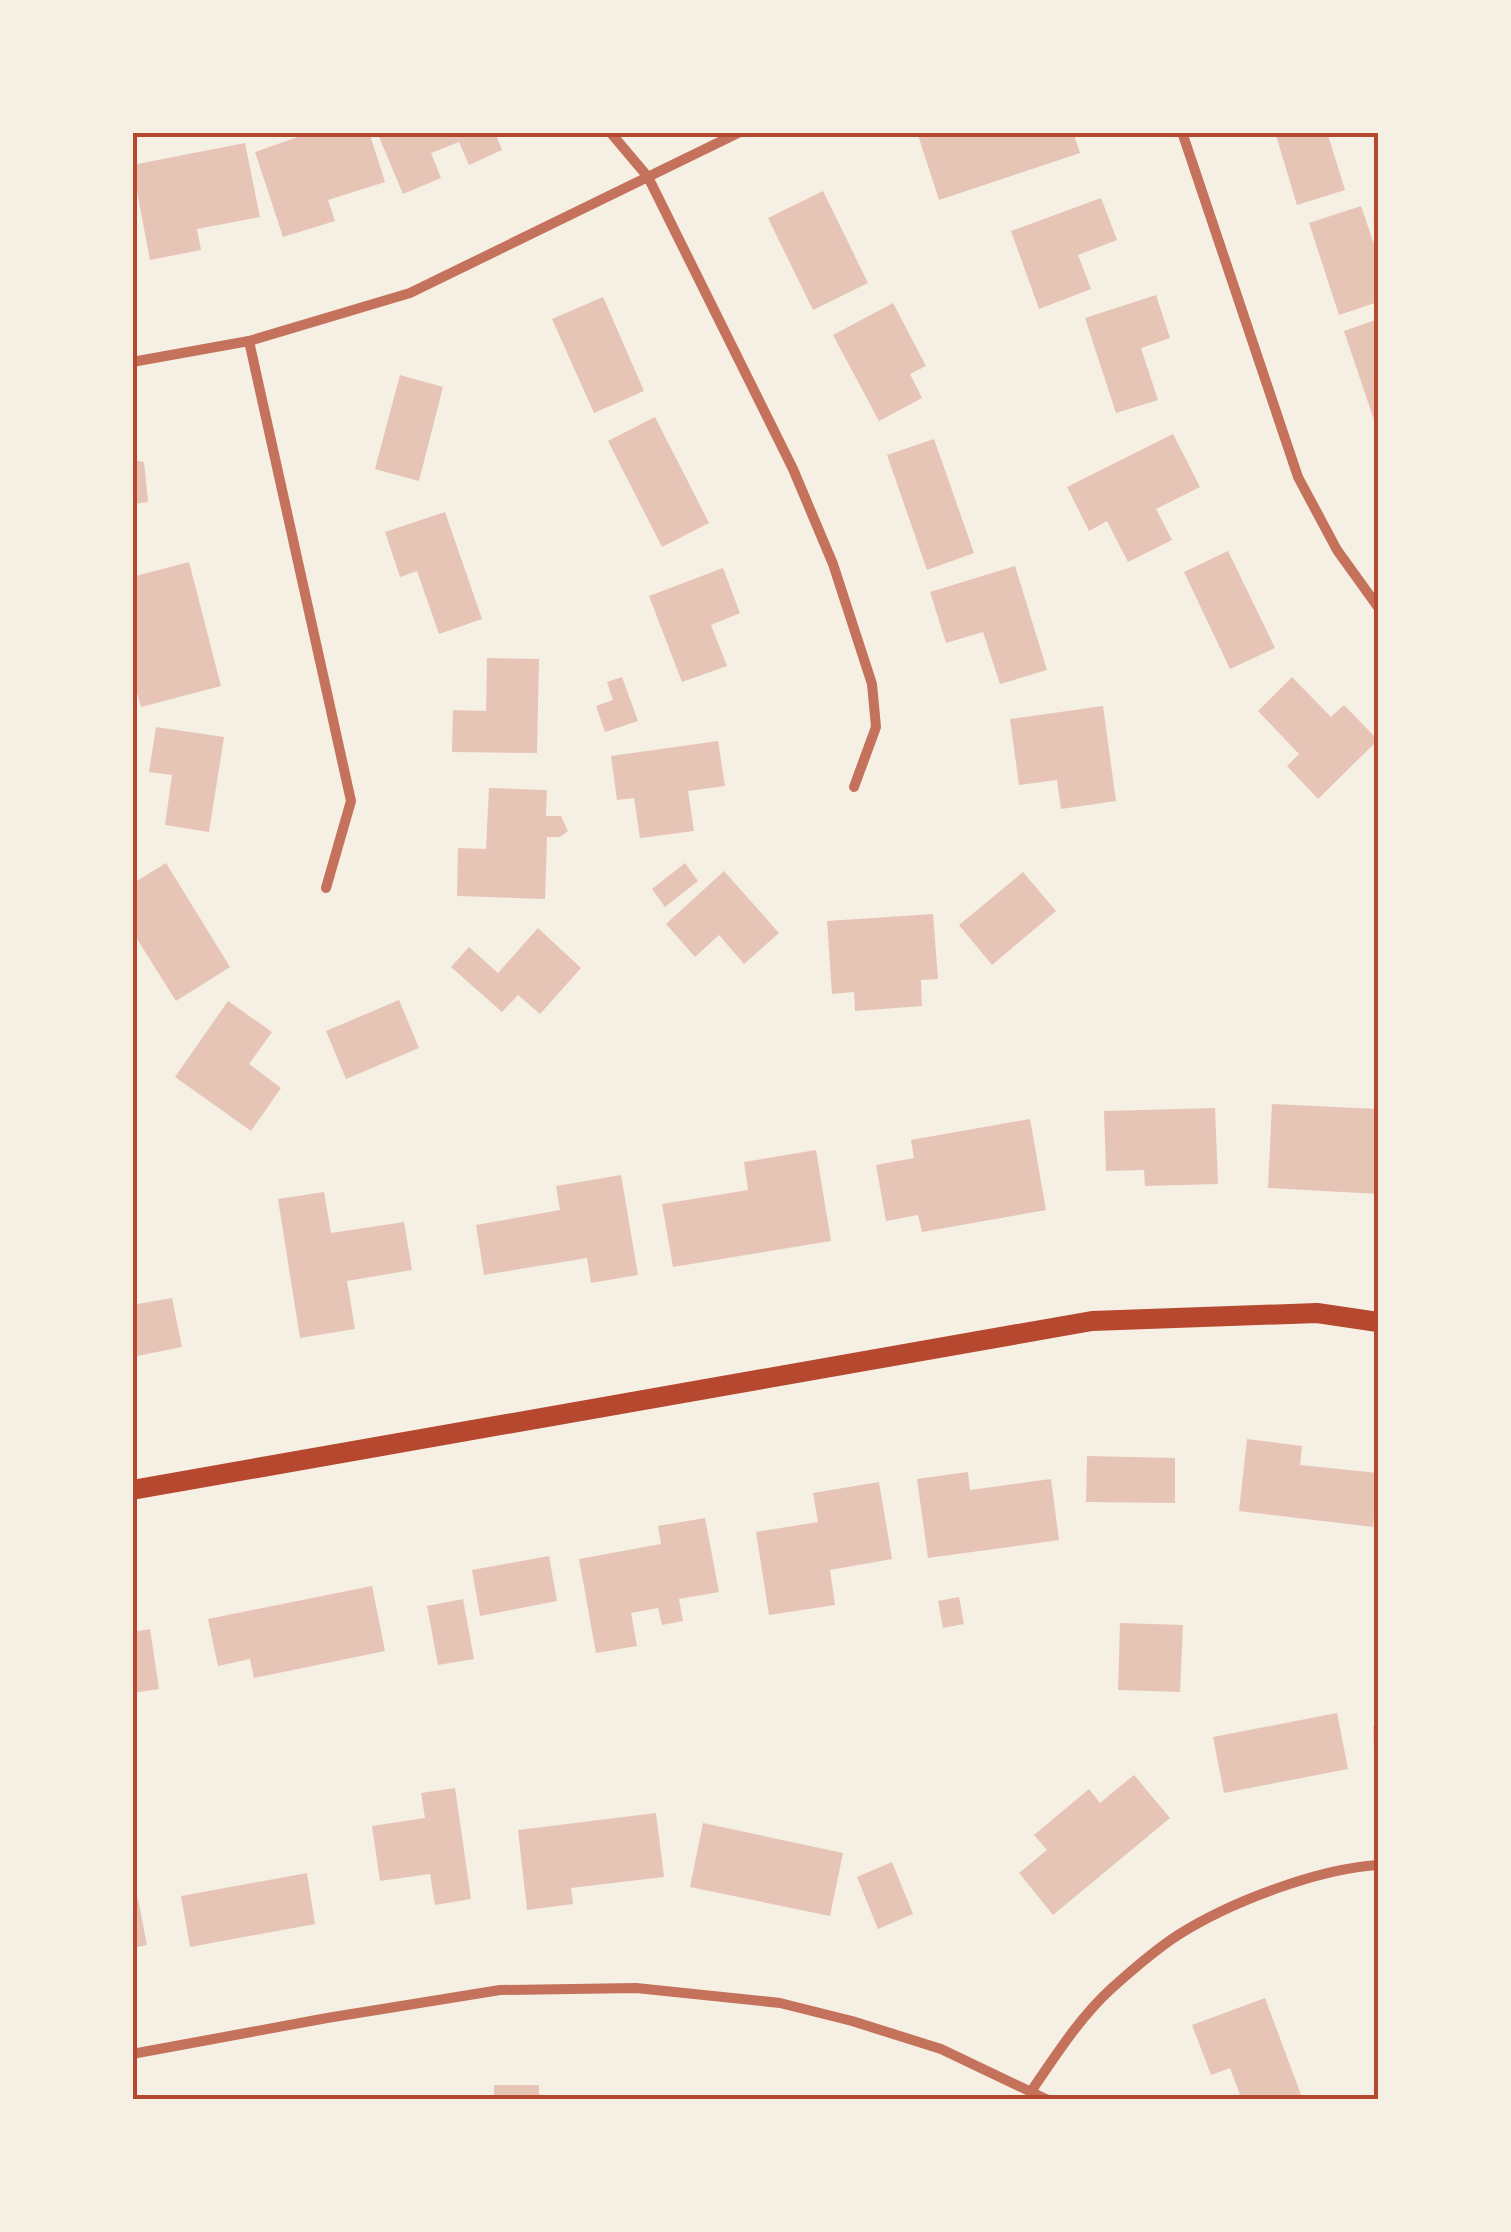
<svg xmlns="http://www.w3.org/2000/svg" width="1511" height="2232" viewBox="0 0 1511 2232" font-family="Mulish,sans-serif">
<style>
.building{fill:#e6c5b7}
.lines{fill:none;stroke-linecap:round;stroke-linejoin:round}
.minor{stroke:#c5725c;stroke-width:10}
.secondary{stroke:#b5482f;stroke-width:20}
.neatline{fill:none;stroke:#b5482f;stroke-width:4}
</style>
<rect width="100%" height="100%" fill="#f6efe4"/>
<!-- building -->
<g class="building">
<path d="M312,132H369L385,182L328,200L335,221L283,237L255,152Z"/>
<path d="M377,132H495L502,150L469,165L459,142L431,153L441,178L403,194Z"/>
<path d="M917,132H1073L1080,153L939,200Z"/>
<path d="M1275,132H1327L1345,190L1297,205Z"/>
<path d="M245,143L260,217L197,229L201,250L150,260L132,165Z"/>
<path d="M823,191L868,283L813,310L768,218Z"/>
<path d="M1101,198L1117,240L1078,255L1091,289L1039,309L1011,231Z"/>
<path d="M1361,206L1378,256V302L1339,315L1309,223Z"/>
<path d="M1156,295L1170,338L1141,348L1158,400L1116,413L1085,318Z"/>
<path d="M603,297L644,391L594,413L552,319Z"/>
<path d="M893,303L926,366L910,374L922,398L879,421L833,335Z"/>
<path d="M1378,319V432L1344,331Z"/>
<path d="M400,375L443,387L419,481L375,469Z"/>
<path d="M655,417L709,523L662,547L608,441Z"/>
<path d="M1173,434L1200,487L1156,509L1172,540L1128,562L1107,521L1089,531L1067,487Z"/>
<path d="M934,439L974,553L927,570L887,455Z"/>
<path d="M132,460L144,462L148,502L132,504Z"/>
<path d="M445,512L482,619L439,634L417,571L400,577L385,532Z"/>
<path d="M1228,551L1275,648L1230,669L1184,572Z"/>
<path d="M189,562L221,686L141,707L132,675V577Z"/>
<path d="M1015,566L1047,670L1000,684L983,632L946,643L930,592Z"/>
<path d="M723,568L740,613L711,625L727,666L682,682L649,596Z"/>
<path d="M487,658L539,659L537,753L452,752L453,710L486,711Z"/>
<path d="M622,677L638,721L605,732L596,706L613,700L607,682Z"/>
<path d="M1292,677L1331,717L1344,705L1378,740L1318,799L1287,766L1299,754L1258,711Z"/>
<path d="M1103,706L1116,801L1061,809L1057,780L1019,785L1010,719Z"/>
<path d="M156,727L224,737L209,832L165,825L172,775L149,772Z"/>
<path d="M718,741L725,786L688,791L694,831L640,838L634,798L617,800L611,756Z"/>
<path d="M489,788L547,790L546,816H561L568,831L560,837H547L545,899L457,896L458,848L486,849Z"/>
<path d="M166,863L230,967L176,1001L132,931V884Z"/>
<path d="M685,863L698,881L665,907L652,889Z"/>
<path d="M724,871L779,933L744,964L719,935L695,957L666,924Z"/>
<path d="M1023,872L1056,911L992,965L959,925Z"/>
<path d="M933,914L938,979L921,980L922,1006L855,1011L854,992L832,994L827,921Z"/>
<path d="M538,928L581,968L540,1014L518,995L502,1012L451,967L469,947L498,973Z"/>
<path d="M399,1000L419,1048L346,1079L326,1031Z"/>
<path d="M228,1001L272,1032L249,1064L281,1088L251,1131L175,1077Z"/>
<path d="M1272,1104L1378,1109V1194L1268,1188Z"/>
<path d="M1215,1108L1218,1184L1145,1186L1144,1170L1106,1171L1104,1111Z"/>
<path d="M1030,1119L1046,1210L922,1232L918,1215L886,1221L876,1165L914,1158L911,1140Z"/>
<path d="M816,1150L831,1241L673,1267L662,1204L748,1190L744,1162Z"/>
<path d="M621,1175L638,1275L591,1283L587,1258L484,1275L476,1225L560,1210L556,1186Z"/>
<path d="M324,1192L331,1233L404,1222L412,1270L347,1281L355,1329L300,1338L278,1199Z"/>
<path d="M172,1298L182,1347L132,1357V1305Z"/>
<path d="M1247,1439L1302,1446L1300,1465L1378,1473L1373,1527L1239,1511Z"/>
<path d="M1087,1456L1175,1458V1503L1086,1502Z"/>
<path d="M968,1472L970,1490L1051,1479L1059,1540L928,1558L917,1479Z"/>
<path d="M879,1482L892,1559L830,1570L835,1605L769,1615L756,1532L818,1522L813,1493Z"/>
<path d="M705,1518L719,1592L679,1599L683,1621L662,1625L658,1608L631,1613L637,1646L596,1653L579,1559L661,1544L658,1526Z"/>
<path d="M549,1556L557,1601L480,1616L472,1570Z"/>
<path d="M372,1586L385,1651L254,1678L250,1659L218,1666L208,1619Z"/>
<path d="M959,1597L964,1624L943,1628L938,1601Z"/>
<path d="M463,1599L474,1659L438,1665L427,1606Z"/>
<path d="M1120,1623L1183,1625L1180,1692L1118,1690Z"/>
<path d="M150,1629L159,1689L132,1693V1632Z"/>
<path d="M1337,1713L1348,1769L1224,1793L1213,1737Z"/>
<path d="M1373,1726H1378V1773H1375Z"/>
<path d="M1134,1775L1170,1818L1053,1915L1019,1873L1047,1850L1034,1835L1089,1789L1100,1803Z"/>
<path d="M455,1788L471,1899L435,1905L430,1874L380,1881L372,1826L425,1818L421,1793Z"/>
<path d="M656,1813L664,1877L571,1888L573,1904L527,1910L518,1830Z"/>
<path d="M703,1823L843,1853L830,1916L690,1887Z"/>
<path d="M892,1862L913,1914L878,1929L857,1877Z"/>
<path d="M307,1873L315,1924L190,1947L181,1896Z"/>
<path d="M138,1899L147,1945L132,1948V1900Z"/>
<path d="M1265,1998L1303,2100H1242L1230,2068L1211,2075L1192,2025Z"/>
<rect x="494" y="2085" width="45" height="15"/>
</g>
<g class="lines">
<!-- minor -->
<g class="minor">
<path d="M610,132L648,177L793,469L833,564L872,684L876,727L854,787"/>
<path d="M1182,132L1298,477L1337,550L1378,607"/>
<path d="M249,341L351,801L326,888"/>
<path d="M132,362L249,341L410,293L740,132"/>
<path d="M132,2054L327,2018L500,1990L636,1988L780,2003L852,2021L941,2049L1048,2100"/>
<path d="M1032,2090C1056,2055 1080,2017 1112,1988C1132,1970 1155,1950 1178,1935C1230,1902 1317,1869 1378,1865"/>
</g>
<!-- secondary -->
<path class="secondary" d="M132,1490L1092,1321L1317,1313L1378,1322"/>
</g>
<!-- border -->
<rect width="1511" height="2232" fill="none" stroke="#f6efe4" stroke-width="270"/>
<rect x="135" y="135" width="1241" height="1962" class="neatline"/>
</svg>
